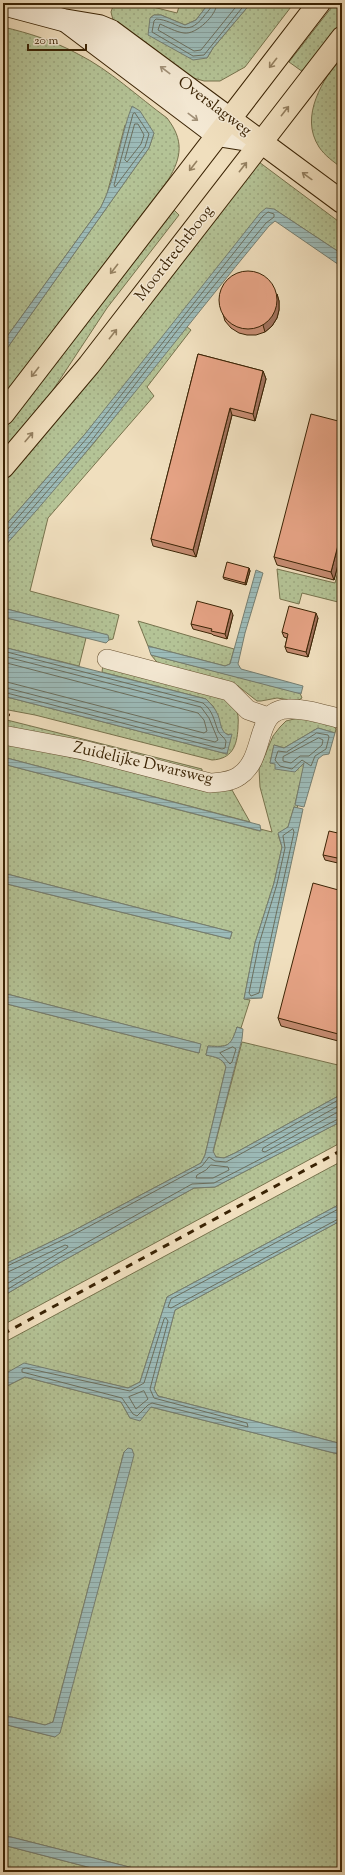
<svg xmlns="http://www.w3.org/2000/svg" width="345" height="1875" viewBox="0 0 345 1875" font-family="'Sorts Mill Goudy',serif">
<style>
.grass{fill:url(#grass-dots);stroke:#77734d}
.water{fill:url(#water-rules);stroke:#757e71}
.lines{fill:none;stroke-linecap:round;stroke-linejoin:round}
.shore{stroke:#6b6f5e;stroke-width:1}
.street-casing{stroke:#685232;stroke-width:20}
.secondary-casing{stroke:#3a2304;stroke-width:24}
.primary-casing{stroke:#3a2304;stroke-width:24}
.highway-casing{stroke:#3a2304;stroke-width:24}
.path{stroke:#3a2304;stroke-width:2.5;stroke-dasharray:1 2;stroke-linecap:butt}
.street{stroke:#f5ead5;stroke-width:19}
.secondary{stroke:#f5ead5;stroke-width:22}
.primary{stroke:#f0dfbe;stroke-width:22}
.highway{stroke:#f0dfbe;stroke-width:22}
.rail{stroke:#3a2304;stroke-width:3;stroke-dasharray:7 7;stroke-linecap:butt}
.wall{fill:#c68c72;stroke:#3a2304}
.shaded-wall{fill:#a1725d;stroke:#3a2304}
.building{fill:#e6a385;stroke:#3a2304}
.oneway{stroke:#958161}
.oneway2{stroke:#a19077}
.labels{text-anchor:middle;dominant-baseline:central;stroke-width:3;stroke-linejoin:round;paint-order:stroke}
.street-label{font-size:16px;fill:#3a2304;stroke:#f5ead5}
</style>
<defs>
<pattern id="grass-dots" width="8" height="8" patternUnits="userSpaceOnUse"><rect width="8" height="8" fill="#b4c396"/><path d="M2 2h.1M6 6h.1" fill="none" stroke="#9ca780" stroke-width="1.8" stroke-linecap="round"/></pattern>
<pattern id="water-rules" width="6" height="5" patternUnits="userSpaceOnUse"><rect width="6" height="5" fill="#9cbbb9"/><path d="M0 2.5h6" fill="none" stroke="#87a09d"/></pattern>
</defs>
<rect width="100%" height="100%" fill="#f0dfbe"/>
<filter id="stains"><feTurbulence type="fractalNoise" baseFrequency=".005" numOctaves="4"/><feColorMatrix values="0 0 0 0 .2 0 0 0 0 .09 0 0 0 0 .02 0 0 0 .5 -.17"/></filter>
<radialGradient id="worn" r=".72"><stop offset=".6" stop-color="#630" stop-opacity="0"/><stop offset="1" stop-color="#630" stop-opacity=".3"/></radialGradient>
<!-- grass -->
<g class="grass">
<path d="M114,3H137L177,13L180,3H209L196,20L185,25L161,15H154L150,18L207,58L213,48L251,3H294L245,67L220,81H204L187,76L114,24L111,12Z"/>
<path d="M335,3H342V21L303,72L289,62Z"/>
<path d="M3,27C29,33 54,41 78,54C110,70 138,97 167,118C184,140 182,157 168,180L3,396V354L149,148L154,133L125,125L107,194L101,207L3,342Z"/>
<path d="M342,55V168C334,162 325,156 319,147C299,116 323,80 342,55Z"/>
<path d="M259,162L342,224V254L274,209L85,434L3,528V483C94,380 176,271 259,162Z"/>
<path d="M174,210L179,215L107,308L49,396L3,449V431Z"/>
<path d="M186,326L191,330L147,387L154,396L48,518L30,591L119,615L113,639L109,640L107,635L3,608V548L94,443Z"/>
<path d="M342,557V603L302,593L299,604L280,599L277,569L335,583Z"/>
<path d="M3,617L86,638L79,666L3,647Z"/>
<path d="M138,621L234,649L230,664L225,666L148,646Z"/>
<path d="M151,655L300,693L302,698L297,701L277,698L261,701H257L238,686L161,667Z"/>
<path d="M103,664L212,693C221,698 232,702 237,712C239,717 238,723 238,728C237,746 232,759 212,760L35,715L3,709V696L227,754L230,735L224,733L222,730L217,714L213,706L206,699L102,672Z"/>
<path d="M302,717L332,724L336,729L335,733L318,728L284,748L274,745L270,763L305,762L295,804L298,805L297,808L294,807L288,827L278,834L282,847L274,883L255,943L244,999L250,1000L241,1028L237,1027C231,1047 228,1047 208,1046L206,1055C215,1057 223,1058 226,1067L205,1155L201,1163L71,1232L3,1265V1244L6,1238L3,1237V1003L199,1053L200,1044L3,993V883L230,939L232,932L3,873V764L260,831V829L272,832L260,787L259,769L273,736L280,727L286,721Z"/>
<path d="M3,719L202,769V772L3,728Z"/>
<path d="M3,742L101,764L204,791L232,790L250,822L3,757Z"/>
<path d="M242,1042L342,1066V1094L235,1153L224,1158L216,1157L213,1152Z"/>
<path d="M342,1121V1142L3,1325V1296L61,1262L194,1188L215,1187Z"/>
<path d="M342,1161V1203L167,1297L140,1382L128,1388L25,1364L3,1375V1343Z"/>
<path d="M342,1220V1444L158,1396L154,1389L175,1310Z"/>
<path d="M25,1377L121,1402L130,1418L151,1407L342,1455V1872H149L3,1835V1724L55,1737L124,1452L53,1722L45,1725L3,1715V1388Z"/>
<path d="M3,1845L107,1872H3Z"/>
</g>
<!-- water -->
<g class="water">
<path d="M209,3H251L213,48L207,58L193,60L148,35L150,18L154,15H161L185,25L196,20Z"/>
<path d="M132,106L140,111L154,133L149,148L3,354V342L101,207C117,176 119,139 132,106Z"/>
<path d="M266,208L274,209L342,254V267L275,221L269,226C180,333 97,445 3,548V528L85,434L260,213Z"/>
<path d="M256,570L263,573L245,633L238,664L241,669L303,686L301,694L151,655L148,646L225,666L230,664Z"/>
<path d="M3,608L108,635L109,640L106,643L3,617Z"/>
<path d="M3,647L206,699C211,704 215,708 218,715C221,722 220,731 228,735L232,734L227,754L3,696Z"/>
<path d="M318,728L335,733L329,754L323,755L318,759L304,807L295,805L304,763L295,772L275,769V764L270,763L274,745L284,748Z"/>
<path d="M3,757L260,825L261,831L3,764Z"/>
<path d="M294,807L303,809L262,998L244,999L255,943L274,883L282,847L278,833L288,827Z"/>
<path d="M3,873L232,932L230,939L3,883Z"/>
<path d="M3,993L201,1044L199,1053L3,1003Z"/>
<path d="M237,1027L243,1029L242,1039L213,1151L216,1157L224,1158L235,1153L342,1094V1121L215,1187L194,1188L61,1262L3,1296V1265L71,1232L201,1163L205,1155L226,1067C223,1058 215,1057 206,1055L208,1046C228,1048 231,1046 237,1027Z"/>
<path d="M342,1203V1220L175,1310L154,1389L158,1396L342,1444V1455L151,1407L140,1421L130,1418L121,1402L25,1377L3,1388V1375L24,1363L128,1388L140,1382L167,1297Z"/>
<path d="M128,1448L132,1449L134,1455L60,1733L55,1737L3,1724V1715L45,1725L53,1722L124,1452Z"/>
<path d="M3,1835L149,1872H107L3,1845Z"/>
</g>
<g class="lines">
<!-- shore -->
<g class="shore">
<path d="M212,3C212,8 207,12 204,16C186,40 177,20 156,19L154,21L152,32L193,56L204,55L246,3"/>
<path d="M217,3C217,15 196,35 184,33C176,32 167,27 160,24L158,30L194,51L201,50L239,3"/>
<path d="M135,113L149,134L145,147L115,187L114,185L133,114Z"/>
<path d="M135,124H138L144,135L141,144L127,162L125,160Z"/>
<path d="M3,530L8,529L88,437L263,216L268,212L274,214V217L266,223L183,323L91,441L3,542"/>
<path d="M3,651L203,703C213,711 214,720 218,731C220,735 224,737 226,741L225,748L222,749L3,692"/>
<path d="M3,656L201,707L209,718L218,740L215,742L3,687"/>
<path d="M3,662L198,713L204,720L207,731L204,733L3,681"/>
<path d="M317,733L328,735L329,737L326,749L315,756L311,766L302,760L292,769L280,766L275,760L278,751L286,752Z"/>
<path d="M319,738L323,740L322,745L309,756H300L291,763L283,761V757Z"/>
<path d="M293,829L294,832L259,993L251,996L249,993L259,944L277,884L285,848L283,836Z"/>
<path d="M233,1047L236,1049L232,1062L230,1064L220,1053Z"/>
<path d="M342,1104L263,1148L262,1151L265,1152L336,1113L342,1112"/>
<path d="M211,1165L228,1167L229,1170L213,1178H196L197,1175L206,1170Z"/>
<path d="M342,1207L171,1299L168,1307L171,1308L342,1217"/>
<path d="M3,1268L73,1235L202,1166L209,1157L215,1161L226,1162L342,1098"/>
<path d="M3,1273L8,1272L65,1245L68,1246L67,1248L3,1286"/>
<path d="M3,1292L59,1258L192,1184L214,1183L342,1117"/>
<path d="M166,1318L168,1321L150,1389L154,1398L247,1423L248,1427L152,1403L148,1405L137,1416L133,1414L122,1398L22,1372V1369L26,1368L130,1391L144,1383L164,1319Z"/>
<path d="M144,1391L148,1399L136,1409L129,1397Z"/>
</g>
<!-- street casing -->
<g class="street-casing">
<g id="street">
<path d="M107,659L229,691L248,710L268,717"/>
<path d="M3,735L83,750L210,783C220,782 231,782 239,776C267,758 253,709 288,709C306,708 325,715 342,719"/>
</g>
</g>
<!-- secondary casing -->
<g class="secondary-casing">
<g id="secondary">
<path d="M3,4L63,20L99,26L111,31L230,119"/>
<path d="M66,21L217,135L261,142"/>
</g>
</g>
<!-- primary casing -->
<g class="primary-casing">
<g id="primary">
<path d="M230,119L261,142"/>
<path d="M3,414L319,3"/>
<path d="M3,467L89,365L342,38"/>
</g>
</g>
<!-- highway casing -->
<g class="highway-casing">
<path id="highway" d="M261,142L342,202"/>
</g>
<!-- path -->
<path class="path" d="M3,714L10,715"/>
<!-- street -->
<use href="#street" class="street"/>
<!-- secondary -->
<use href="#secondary" class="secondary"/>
<!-- primary -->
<use href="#primary" class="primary"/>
<!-- highway -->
<use href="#highway" class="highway"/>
<!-- rail -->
<path class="rail" d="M3,1334L342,1150"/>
</g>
<!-- wall -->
<g class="wall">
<path d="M150,3H165V7Z"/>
<path d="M277,294L279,301V310L277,318L272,326L265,332L256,335H247L239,333L231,328L225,321L223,314Z"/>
<path d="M198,354L263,371L266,379L255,421L232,415L196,557L153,546L151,539Z"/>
<path d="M342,422V549L334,580L277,565L274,557Z"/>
<path d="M249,568L250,571L246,585L224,579L223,577Z"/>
<path d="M233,615L227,639L213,635L212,634L193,629L191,624Z"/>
<path d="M318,618L308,657L287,652L285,647L287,638L284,637L282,632Z"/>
<path d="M342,834V864L325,860L323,855Z"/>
<path d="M342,891V1042L281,1026L278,1018Z"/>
</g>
<!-- shaded-wall -->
<g class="shaded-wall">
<path d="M277,294L279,301V310L277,318L272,326L265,332L263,325Z"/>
<path d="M263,371L266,379L255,421L253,414Z"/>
<path d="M230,408L232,415L196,557L193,550Z"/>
<path d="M342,530V549L334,580L331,572Z"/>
<path d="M249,568L250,571L246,585L245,583Z"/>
<path d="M231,610L233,615L227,639L225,634Z"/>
<path d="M316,613L318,618L308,657L306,652Z"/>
</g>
<!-- building -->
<g class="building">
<circle cx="248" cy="300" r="29"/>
<path d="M198,354L263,371L253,414L230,408L193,550L151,539Z"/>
<path d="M311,414L342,422V530L331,572L274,557Z"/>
<path d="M227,562L249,568L245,583L223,577Z"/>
<path d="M197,601L231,610L225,634L211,631L212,629L191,624Z"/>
<path d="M289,606L316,613L306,652L285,647L288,634L282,632Z"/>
<path d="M342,612V624L339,623Z"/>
<path d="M329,831L342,834V859L323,855Z"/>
<path d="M313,883L342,891V1035L278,1018Z"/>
</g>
<!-- one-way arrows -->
<defs><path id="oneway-shaft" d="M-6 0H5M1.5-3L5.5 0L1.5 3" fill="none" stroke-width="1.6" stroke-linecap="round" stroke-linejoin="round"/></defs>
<g class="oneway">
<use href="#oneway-shaft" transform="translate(273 63) rotate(128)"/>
<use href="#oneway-shaft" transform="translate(285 111) rotate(-52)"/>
<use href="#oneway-shaft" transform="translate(193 166) rotate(128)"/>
<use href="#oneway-shaft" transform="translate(243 167) rotate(-52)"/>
<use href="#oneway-shaft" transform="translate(307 176) rotate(-144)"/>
<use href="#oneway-shaft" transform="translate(114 269) rotate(128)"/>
<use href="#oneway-shaft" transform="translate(113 334) rotate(-52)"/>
<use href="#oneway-shaft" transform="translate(35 372) rotate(128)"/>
<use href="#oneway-shaft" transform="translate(29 437) rotate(-50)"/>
</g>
<g class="oneway2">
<use href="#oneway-shaft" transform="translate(165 70) rotate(-143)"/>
<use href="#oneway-shaft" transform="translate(193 117) rotate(37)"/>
</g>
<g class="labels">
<!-- street labels -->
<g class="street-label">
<text transform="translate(214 107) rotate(37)">Overslagweg</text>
<text transform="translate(175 254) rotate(-52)">Moordrechtboog</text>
<text transform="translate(143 764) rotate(13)">Zuidelijke Dwarsweg</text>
</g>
</g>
<!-- margin -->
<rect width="345" height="1875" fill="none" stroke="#f0dfbe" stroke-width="16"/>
<rect x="4" y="4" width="337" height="1867" fill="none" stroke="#3a2304" stroke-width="2"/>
<rect x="8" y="8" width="329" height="1859" fill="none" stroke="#3a2304"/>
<!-- scale -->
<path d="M28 44v6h58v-6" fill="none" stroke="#3a2304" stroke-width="2"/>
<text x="34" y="44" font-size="12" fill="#3a2304" stroke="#f5ead5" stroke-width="3" paint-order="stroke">20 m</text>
<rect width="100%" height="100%" filter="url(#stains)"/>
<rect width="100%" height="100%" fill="url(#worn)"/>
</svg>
